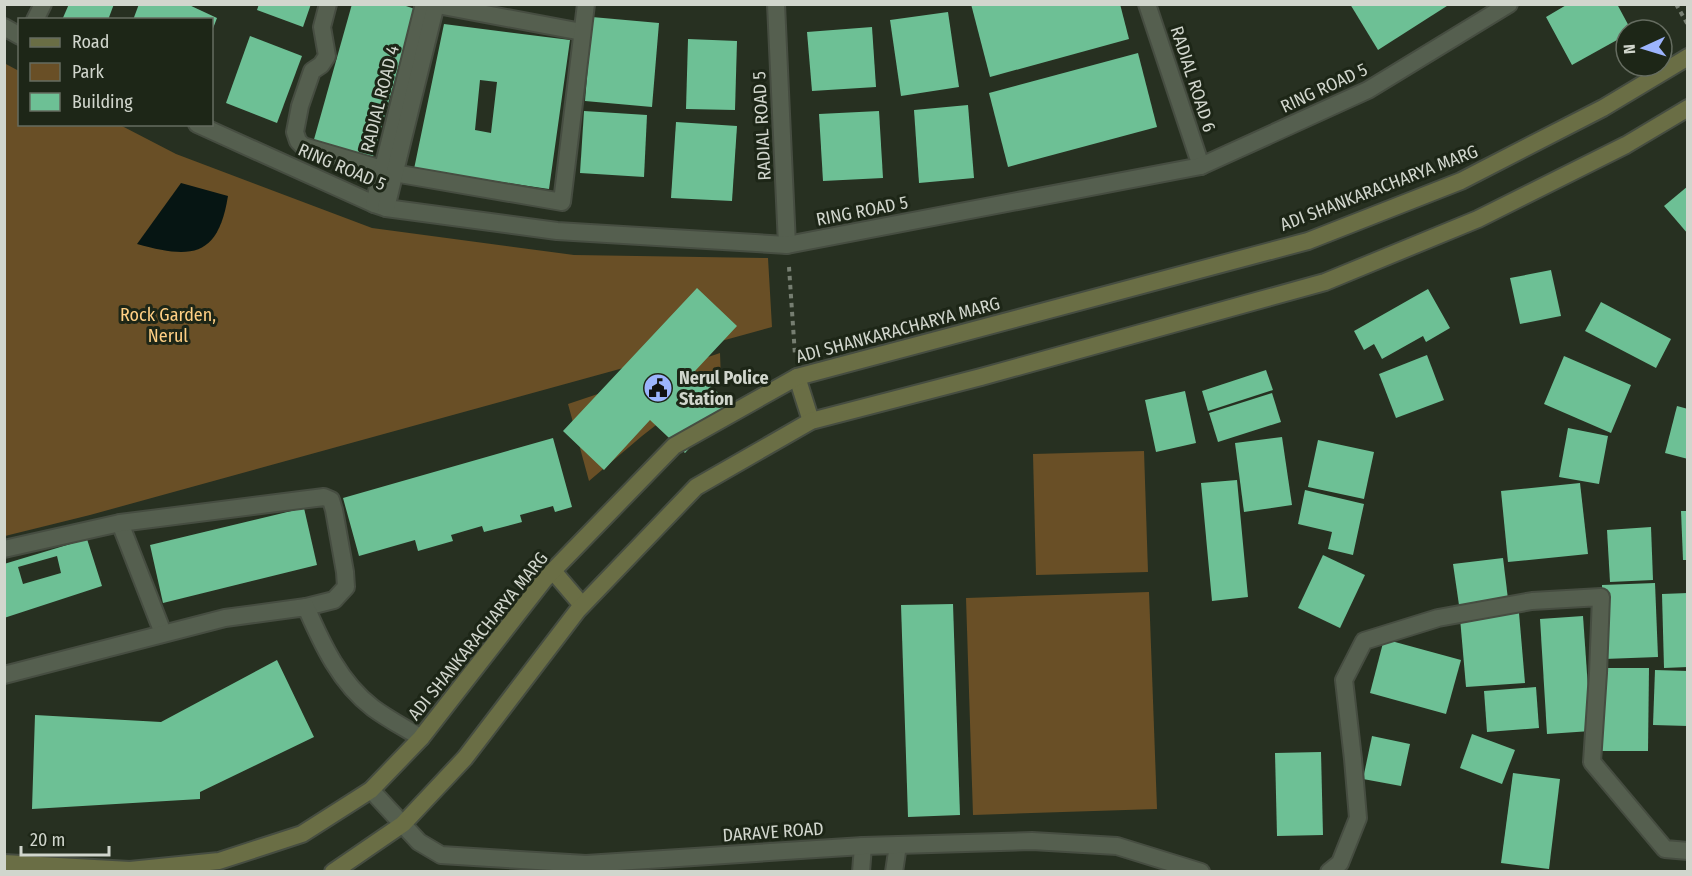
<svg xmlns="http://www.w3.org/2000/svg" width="1692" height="876" viewBox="0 0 1692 876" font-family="'Fira Sans Condensed',sans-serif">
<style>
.green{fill:#694f26}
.water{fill:#061513}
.building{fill:#6dc095;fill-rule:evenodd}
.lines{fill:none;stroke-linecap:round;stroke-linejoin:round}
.service-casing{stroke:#464d41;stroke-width:20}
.minor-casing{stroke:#464d41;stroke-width:20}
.secondary-casing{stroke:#464d41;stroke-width:20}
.path{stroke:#767e71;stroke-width:4;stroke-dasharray:4.5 4.5;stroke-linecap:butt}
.service{stroke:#555f4f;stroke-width:16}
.minor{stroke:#555f4f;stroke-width:16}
.secondary{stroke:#6a6e45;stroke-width:16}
.labels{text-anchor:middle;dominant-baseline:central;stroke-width:6;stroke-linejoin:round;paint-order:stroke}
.street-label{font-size:18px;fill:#d1d6cd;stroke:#1d2617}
.park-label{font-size:18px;fill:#ffcf84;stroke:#1d2617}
.poi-label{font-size:18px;font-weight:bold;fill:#d1d6cd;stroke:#1d2617;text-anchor:start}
</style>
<rect width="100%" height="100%" fill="#273021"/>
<!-- green -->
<g class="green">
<path d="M4,63L19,71L20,124L120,125L176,154L372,228L574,255L768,258L772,327L90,515L5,536Z"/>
<path d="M720,353L721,380L683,404L642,436L589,481L568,404Z"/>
<path d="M1144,451L1148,572L1036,575L1033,454Z"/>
<path d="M1149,592L1157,809L973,815L966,598Z"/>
</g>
<!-- water -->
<path class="water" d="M181,183L228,196C218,258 191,259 137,244Z"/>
<!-- building -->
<g class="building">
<path d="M69,4H114L108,20H62Z"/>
<path d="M139,4H187L217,18L212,31V20H133Z"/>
<path d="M259,4H311L303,27L257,10Z"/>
<path d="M352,4H400L415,9L372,160L313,143Z"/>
<path d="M971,4H1120L1129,39L990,77Z"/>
<path d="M1350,4H1450L1378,50Z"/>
<path d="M1568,4H1617L1631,30H1626V35L1572,65L1546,17Z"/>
<path d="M948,12L959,87L901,96L890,20Z"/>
<path d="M592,17L659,23L652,107L585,101Z"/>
<path d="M444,24L570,40L549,189L414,169ZM480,80L497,82L491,133L475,130Z"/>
<path d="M872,27L876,87L812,91L807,32Z"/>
<path d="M250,36L302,56L277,123L226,103Z"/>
<path d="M688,39L737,41L735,110L686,109Z"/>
<path d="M1138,53L1157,127L1008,167L989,93Z"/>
<path d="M968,105L974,178L919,183L914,110Z"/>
<path d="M584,111L647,115L644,177L580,173Z"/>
<path d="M879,111L883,178L823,181L819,114Z"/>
<path d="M676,122L737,126L732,201L671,198Z"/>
<path d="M1688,186V234L1664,206Z"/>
<path d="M1551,270L1561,316L1520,324L1510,278Z"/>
<path d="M697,288L737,326L695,371L730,404L685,453L650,420L604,470L563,431Z"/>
<path d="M1428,289L1450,328L1426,342L1423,336L1382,359L1374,344L1364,350L1354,331Z"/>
<path d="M1601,302L1671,339L1656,368L1585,331Z"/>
<path d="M1427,355L1444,400L1396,418L1379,374Z"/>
<path d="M1564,356L1631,385L1611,433L1544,404Z"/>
<path d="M1266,370L1273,390L1208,411L1202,391Z"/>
<path d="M1185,391L1196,443L1156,452L1145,400Z"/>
<path d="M1272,393L1281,422L1218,442L1209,413Z"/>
<path d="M1677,406L1688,409V459L1665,453Z"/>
<path d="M1568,428L1608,436L1599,484L1559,477Z"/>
<path d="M1282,437L1292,505L1244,512L1235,443Z"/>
<path d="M553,438L572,507L555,512L553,506L520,515L522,522L484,532L482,526L451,535L453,541L418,551L415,540L359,556L343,498Z"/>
<path d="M1318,440L1374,452L1364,499L1308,487Z"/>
<path d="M1237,480L1248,597L1212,601L1201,483Z"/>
<path d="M1580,483L1588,554L1508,562L1501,491Z"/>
<path d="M1305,490L1364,504L1353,555L1328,549L1332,532L1298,524Z"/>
<path d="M304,508L317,565L163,603L150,545Z"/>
<path d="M1681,511H1688V560H1683Z"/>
<path d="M1651,527L1653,580L1610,582L1607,530Z"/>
<path d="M87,539L102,586L4,618V564ZM57,556L61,573L23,584L18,567Z"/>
<path d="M1323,555L1365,575L1340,628L1298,608Z"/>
<path d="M1503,558L1508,599L1459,605L1453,564Z"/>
<path d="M1655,583L1658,657L1604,659L1602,585Z"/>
<path d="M1688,593V667L1664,668L1662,594Z"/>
<path d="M953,604L960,815L908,817L901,605Z"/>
<path d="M1519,613L1525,683L1466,687L1460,618Z"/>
<path d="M1583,616L1591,731L1547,734L1540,619Z"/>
<path d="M1384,639L1461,660L1446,714L1370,693Z"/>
<path d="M277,660L314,737L200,792V799L32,809L35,715L161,722Z"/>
<path d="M1603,668H1649L1648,751H1602Z"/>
<path d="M1655,670L1688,671V726L1653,725Z"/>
<path d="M1536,687L1539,728L1487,732L1484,691Z"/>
<path d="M1472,734L1515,750L1502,784L1460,768Z"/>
<path d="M1372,736L1410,744L1401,786L1363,779Z"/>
<path d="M1321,752L1323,835L1277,836L1275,753Z"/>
<path d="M1513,773L1560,779L1549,869L1501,863Z"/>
</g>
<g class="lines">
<!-- service casing -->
<g class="service-casing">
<g id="service">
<path d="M861,872L863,846"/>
<path d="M894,872L898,845"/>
</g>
</g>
<!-- minor casing -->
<g class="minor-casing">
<g id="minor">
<path d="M328,4L322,27L327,56L321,65L312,71L300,106L295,132L298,141L303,146L382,169"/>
<path d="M432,4L582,32"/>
<path d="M776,4L787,245"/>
<path d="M1147,4L1201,166"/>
<path d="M35,20L43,4"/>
<path d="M4,27L20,36"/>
<path d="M197,124L374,204L386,208L557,231L787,245L1201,166L1368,90L1509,4"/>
<path d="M394,173L562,202L586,4"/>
<path d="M374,204L424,4"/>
<path d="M386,208L436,4"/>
<path d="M120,523L163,633"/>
<path d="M4,549L120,523L324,497L331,500L334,510L345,572L346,587L334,600L306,607"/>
<path d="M4,675L225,618L306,607C322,644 340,683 373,708C388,719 405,728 421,738"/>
<path d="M371,790L419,842L441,855L586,864L863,846L1032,841L1117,846L1201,872"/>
<path d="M1329,872L1340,863L1358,818L1353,759L1344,680L1364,641L1438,618L1532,601L1601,597L1598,673L1592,762L1665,849L1688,851"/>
</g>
</g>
<!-- secondary casing -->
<g class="secondary-casing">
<g id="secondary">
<path d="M797,377L811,421"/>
<path d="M553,571L582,605"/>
<path d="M4,863L130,870L219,861L302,834L371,790L421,738L544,580L674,446L797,377L1308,241L1461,181L1603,108L1688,57"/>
<path d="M333,872L403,824L465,758L578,610L696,487L811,421L981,377L1325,282L1478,219L1626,145L1688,108"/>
</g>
</g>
<!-- path -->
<g class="path">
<path d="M1676,4L1688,25"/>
<path d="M789,267L795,355"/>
</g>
<!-- service -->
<use href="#service" class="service"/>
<!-- minor -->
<use href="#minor" class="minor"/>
<!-- secondary -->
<use href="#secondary" class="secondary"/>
</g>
<!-- icons -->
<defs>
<g id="civic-disc" transform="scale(1.5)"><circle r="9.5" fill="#9cb4fd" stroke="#1d2617"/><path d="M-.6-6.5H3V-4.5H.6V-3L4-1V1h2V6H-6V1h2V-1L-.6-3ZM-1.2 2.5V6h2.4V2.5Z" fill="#111"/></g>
</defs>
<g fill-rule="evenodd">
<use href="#civic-disc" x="658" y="388"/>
</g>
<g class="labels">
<!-- street labels -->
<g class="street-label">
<text transform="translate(1193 79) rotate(72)">RADIAL ROAD 6</text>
<text transform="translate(1324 88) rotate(-25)">RING ROAD 5</text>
<text transform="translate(380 99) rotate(-76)">RADIAL ROAD 4</text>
<text transform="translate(762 126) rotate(-93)">RADIAL ROAD 5</text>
<text transform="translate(342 167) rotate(23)">RING ROAD 5</text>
<text transform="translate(1379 188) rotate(-21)">ADI SHANKARACHARYA MARG</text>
<text transform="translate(862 211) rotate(-11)">RING ROAD 5</text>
<text transform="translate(898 330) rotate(-15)">ADI SHANKARACHARYA MARG</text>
<text transform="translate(478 636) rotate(-51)">ADI SHANKARACHARYA MARG</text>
<text transform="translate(773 832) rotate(-4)">DARAVE ROAD</text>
</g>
<!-- park labels -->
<g class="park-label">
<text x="168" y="315">Rock Garden,<tspan x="168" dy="21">Nerul</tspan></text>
</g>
<!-- poi labels -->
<g class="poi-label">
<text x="679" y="378">Nerul Police<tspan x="679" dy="21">Station</tspan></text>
</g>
</g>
<!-- border -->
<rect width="1692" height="876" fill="none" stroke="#d1d6cd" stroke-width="12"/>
<!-- legend -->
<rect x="18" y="18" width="195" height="108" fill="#1d2617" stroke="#656c60" stroke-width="1.5"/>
<rect x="30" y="38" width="30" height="9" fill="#6a6e45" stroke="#656c60" stroke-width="1.5"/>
<text x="72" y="48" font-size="18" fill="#d1d6cd">Road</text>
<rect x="30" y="63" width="30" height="18" fill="#694f26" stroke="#656c60" stroke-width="1.5"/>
<text x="72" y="78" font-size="18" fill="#d1d6cd">Park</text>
<rect x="30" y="93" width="30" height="18" fill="#6dc095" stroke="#656c60" stroke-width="1.5"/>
<text x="72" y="108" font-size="18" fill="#d1d6cd">Building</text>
<!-- north arrow -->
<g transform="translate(1644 48) rotate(266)"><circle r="28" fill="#1d2617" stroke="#656c60" stroke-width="1.5"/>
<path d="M0-4.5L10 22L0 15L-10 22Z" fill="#9cb4fd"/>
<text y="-9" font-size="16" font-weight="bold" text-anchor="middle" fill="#d1d6cd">N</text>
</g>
<!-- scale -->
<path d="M21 846v9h88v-9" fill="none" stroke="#d1d6cd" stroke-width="3"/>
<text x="30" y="846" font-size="18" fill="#d1d6cd" stroke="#1d2617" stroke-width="4.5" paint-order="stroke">20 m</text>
</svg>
